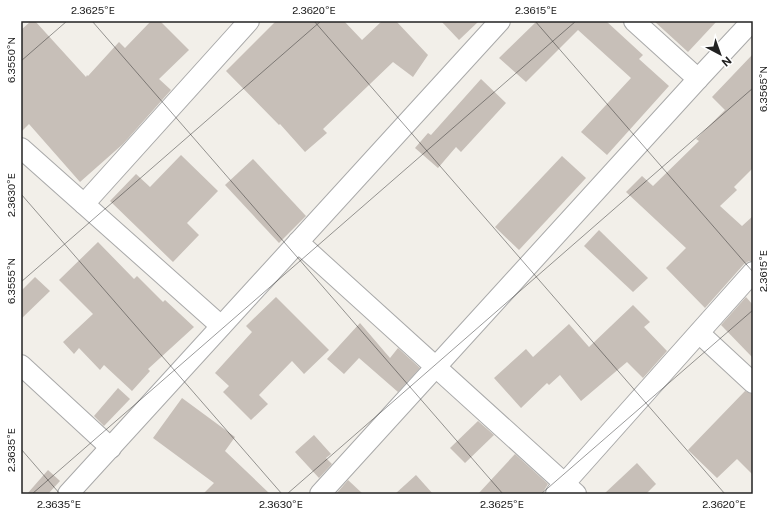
<svg xmlns="http://www.w3.org/2000/svg" width="774" height="515" viewBox="0 0 774 515" font-family="'Public Sans',sans-serif">
<style>
.building{fill:#c7bfb8}
.lines{fill:none;stroke-linecap:round;stroke-linejoin:round}
.minor-casing{stroke:#a9a9a9;stroke-width:22}
.minor{stroke:#fff;stroke-width:20}
.ticks{fill:none;stroke:#222;stroke-width:1;stroke-opacity:0.45}
.neatline{fill:none;stroke:#222;stroke-width:1.5}
.ticks-label{font-size:10px;text-anchor:middle;fill:#222}
</style>
<rect width="100%" height="100%" fill="#f2efe9"/>
<!-- building -->
<g class="building">
<path d="M31,21H35L86,77L87,75L88,76L119,42L125,48L151,21H160L189,50L159,79L171,90L123,144L80,182L29,124L21,132V30Z"/>
<path d="M276,21H344L362,40L382,21H396L428,55L413,77L393,62L323,129L327,133L305,152L280,124L279,125L226,71Z"/>
<path d="M441,21H479L459,40Z"/>
<path d="M537,21H606L643,55L639,59L669,86L607,155L581,132L631,78L578,30L526,82L499,58Z"/>
<path d="M654,21H717L688,52Z"/>
<path d="M753,54V168L734,187L737,190L720,206L742,226L753,216V261H749L744,264L705,308L666,268L686,248L626,192L642,176L653,186L699,141L696,139L725,110L712,97Z"/>
<path d="M481,79L506,103L461,152L456,147L438,168L415,148L428,133L431,135Z"/>
<path d="M181,155L218,191L187,223L199,235L173,262L110,201L136,174L150,187Z"/>
<path d="M562,156L586,178L519,250L495,227Z"/>
<path d="M253,159L306,216L279,243L225,185Z"/>
<path d="M599,230L648,278L633,292L584,246Z"/>
<path d="M98,242L134,279L137,276L163,302L165,300L194,327L148,369L150,371L132,391L104,365L100,370L79,348L74,354L63,342L93,314L59,280Z"/>
<path d="M35,277L50,291L21,319V291Z"/>
<path d="M276,297L329,350L304,374L292,361L259,395L268,404L251,420L223,392L229,386L215,373L252,332L246,326Z"/>
<path d="M746,297L753,305V358L721,325Z"/>
<path d="M633,305L650,322L644,327L667,351L643,378L627,362L581,401L560,375L549,385L547,383L521,408L494,378L526,349L533,357L569,324L589,347Z"/>
<path d="M360,323L390,358L398,348L420,368L398,392L359,358L344,374L327,359Z"/>
<path d="M118,388L130,399L104,426L94,416Z"/>
<path d="M745,391L753,394V475L737,459L717,478L688,450Z"/>
<path d="M182,398L235,437L225,451L270,494H203L214,483L153,438Z"/>
<path d="M478,421L494,435L465,463L450,448Z"/>
<path d="M314,435L331,454L326,458L332,464L319,478L295,452Z"/>
<path d="M515,454L548,484L542,494H478Z"/>
<path d="M637,463L656,484L646,494H604Z"/>
<path d="M48,470L60,481L48,494H27Z"/>
<path d="M416,475L433,494H395Z"/>
<path d="M348,480L363,494H336Z"/>
</g>
<g class="lines">
<!-- minor casing -->
<g class="minor-casing">
<g id="minor">
<path d="M634,21L698,79"/>
<path d="M21,148L221,326"/>
<path d="M84,204L249,21"/>
<path d="M298,242L576,494"/>
<path d="M699,333L753,383"/>
<path d="M21,365L111,448"/>
<path d="M556,493L753,272"/>
<path d="M68,494L500,21"/>
<path d="M320,494L698,79L752,21"/>
</g>
</g>
<!-- minor -->
<use href="#minor" class="minor"/>
</g>
<!-- ticks -->
<path class="ticks" d="M92,21L503,494M314,21L725,494M535,21L753,272M21,61L67,21M21,194L282,494M21,282L321,21M21,449L60,494M32,494L576,21M287,494L753,88M541,494L753,310"/>
<!-- border -->
<rect width="774" height="515" fill="none" stroke="#ffffff" stroke-width="44"/>
<!-- north arrow -->
<g transform="translate(720 54) rotate(139)" stroke="#ffffff" stroke-width="3" paint-order="stroke">
<path d="M0-3L7 15L0 10L-7 15Z" fill="#222222"/>
<text y="-6" font-size="11" font-weight="bold" text-anchor="middle" fill="#222222">N</text>
</g>
<rect x="22" y="22" width="730" height="471" class="neatline"/>
<g class="ticks-label">
<text x="93" y="14">2.3625°E</text>
<text x="314" y="14">2.3620°E</text>
<text x="536" y="14">2.3615°E</text>
<text transform="translate(11 60) rotate(-90)" y="4">6.3550°N</text>
<text transform="translate(763 89) rotate(-90)" y="4">6.3565°N</text>
<text transform="translate(11 195) rotate(-90)" y="4">2.3630°E</text>
<text transform="translate(763 271) rotate(-90)" y="4">2.3615°E</text>
<text transform="translate(11 281) rotate(-90)" y="4">6.3555°N</text>
<text transform="translate(11 450) rotate(-90)" y="4">2.3635°E</text>
<text x="59" y="508">2.3635°E</text>
<text x="281" y="508">2.3630°E</text>
<text x="502" y="508">2.3625°E</text>
<text x="724" y="508">2.3620°E</text>
</g>
</svg>
